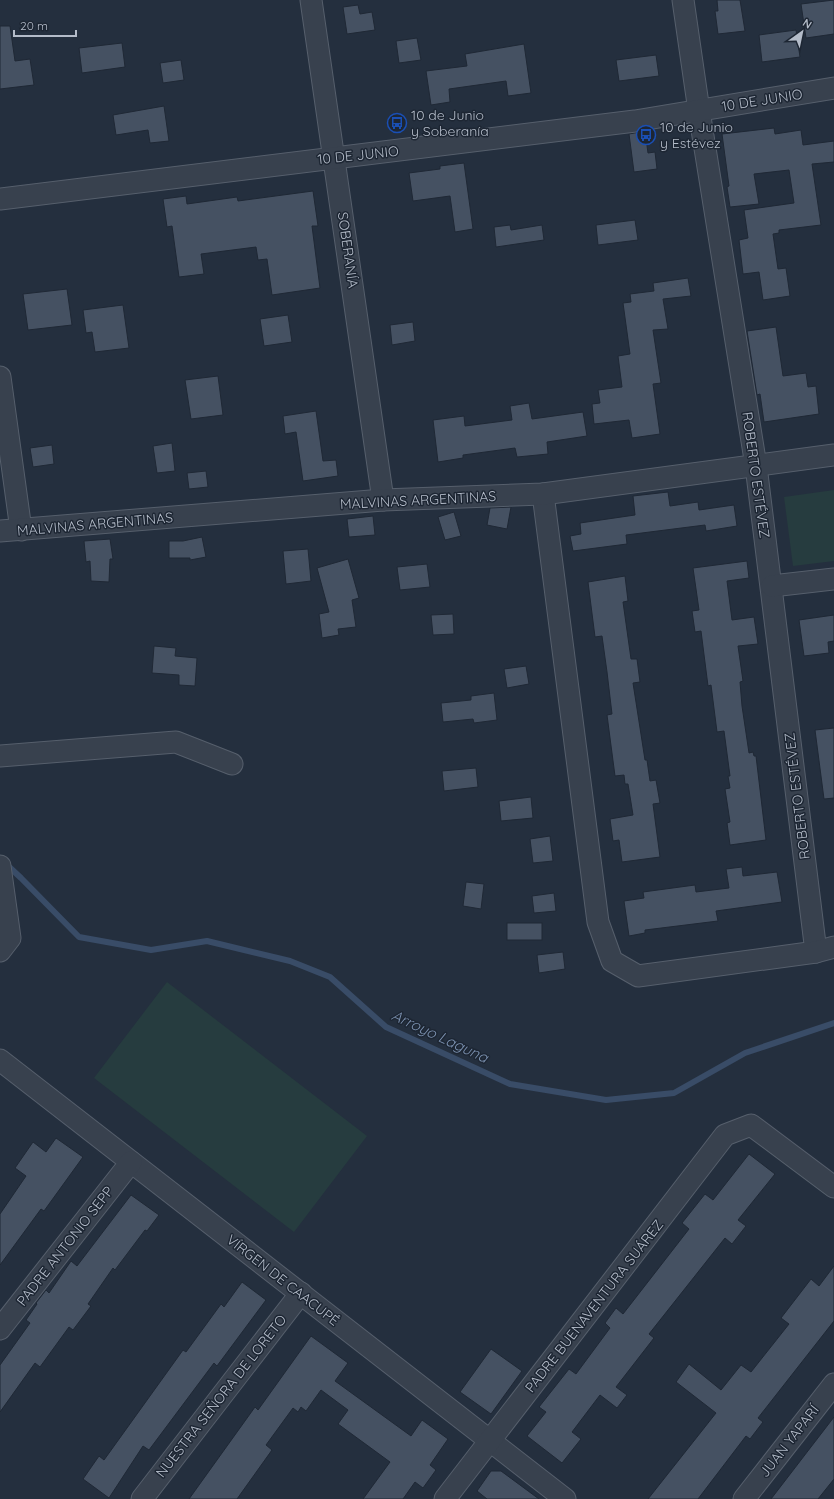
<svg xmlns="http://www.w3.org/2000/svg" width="834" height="1499" viewBox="0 0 834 1499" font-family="Quicksand,sans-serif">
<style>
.green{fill:#263c3f}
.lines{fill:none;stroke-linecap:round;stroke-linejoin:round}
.stream{stroke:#394c67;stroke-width:6}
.building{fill:#455162;stroke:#1f2835}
.minor-casing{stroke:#565f6c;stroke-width:23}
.minor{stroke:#38414e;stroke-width:21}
.labels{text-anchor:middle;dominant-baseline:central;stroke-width:3;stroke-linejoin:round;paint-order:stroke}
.street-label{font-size:14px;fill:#b4bcc9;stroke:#1d2633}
.poi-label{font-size:14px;fill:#b4bcc9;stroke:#1d2633;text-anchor:start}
.water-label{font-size:15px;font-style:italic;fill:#7c92b1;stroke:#1d2633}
</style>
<rect width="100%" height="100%" fill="#242f3e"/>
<!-- green -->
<g class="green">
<path d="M834,490V561L793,566L784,497Z"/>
<path d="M167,982L367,1136L294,1232L94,1078Z"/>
</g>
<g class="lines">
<!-- stream -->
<path class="stream" d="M6,864L21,878L79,937L151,950L207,941L290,961L330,977L386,1027L510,1084L606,1100L674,1093L745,1053L834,1023"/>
</g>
<!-- building -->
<g class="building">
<path d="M717,0H740L745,31L718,34L715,11H718Z"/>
<path d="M834,0V34L806,38L801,4Z"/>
<path d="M358,5L360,14L372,12L375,30L347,34L343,7Z"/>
<path d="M0,26H10L15,61L30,59L34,85L0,89Z"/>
<path d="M796,30L800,57L762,62L759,35Z"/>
<path d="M417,38L421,60L399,63L396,41Z"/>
<path d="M122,43L125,67L82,73L79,48Z"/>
<path d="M524,44L531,93L508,96L506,81L449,89L450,102L431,105L426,71L467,66L465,54Z"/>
<path d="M656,55L659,76L619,81L616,60Z"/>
<path d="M181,60L184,80L163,83L160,63Z"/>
<path d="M164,106L169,141L150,143L148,130L116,135L113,115Z"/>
<path d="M774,128L775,134L801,130L803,145L834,141V162L812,164L821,225L779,230V233L773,234L778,269L786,268L790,296L763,300L759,272L743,274L739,240L748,238L744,210L794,203L789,170L754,174L759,204L730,207L727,187L729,186L722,134Z"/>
<path d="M645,131L648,153L655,152L657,169L634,172L629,134Z"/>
<path d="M464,163L473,229L455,232L450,196L413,201L409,173L440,169V166Z"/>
<path d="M313,191L318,226H312L320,288L272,295L267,259L258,260L256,247L201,254L204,274L179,277L172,226L167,227L163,199L186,196L187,204L237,197L238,201Z"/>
<path d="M635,220L638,240L598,245L596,225Z"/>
<path d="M510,225L511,230L542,225L544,240L496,247L494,227Z"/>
<path d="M688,278L691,296L663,299L668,329L653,330L661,383L653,384L660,434L632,438L629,420L594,424L592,404L600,403L598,390L622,387L618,356L630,354L623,303L631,302L630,294L654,291L653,283Z"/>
<path d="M67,289L72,325L28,330L23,294Z"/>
<path d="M123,305L129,348L95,352L92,332L86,333L83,310Z"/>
<path d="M288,315L292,342L264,346L260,319Z"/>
<path d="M413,322L415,341L392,345L390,325Z"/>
<path d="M776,327L783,376L806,373L808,387L816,386L819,414L764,422L760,394L757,395L747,331Z"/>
<path d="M218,376L223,415L191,419L185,380Z"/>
<path d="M529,403L532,419L583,412L587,436L547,442L548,454L517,457L515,448L463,455V458L438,462L433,420L464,416L465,426L512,420L510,406Z"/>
<path d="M316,411L323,461L336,460L338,476L303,481L296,432L285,434L283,416Z"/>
<path d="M172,443L175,471L157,473L153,446Z"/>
<path d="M52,445L54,464L33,467L30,448Z"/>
<path d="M206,471L208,487L189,489L187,473Z"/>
<path d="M668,492L670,506L698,502L699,510L734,505L737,526L706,531L705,525L626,535L627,544L573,551L570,536L581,534L580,523L635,515L633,496Z"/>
<path d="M511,507L507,529L487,525L490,508Z"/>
<path d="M454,512L461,536L445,540L438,517Z"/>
<path d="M373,516L375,535L349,537L347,519Z"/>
<path d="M202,537L206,557L190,560V558H169V541H183Z"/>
<path d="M110,539L113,559H110L109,582L91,581L90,561L86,562L84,541Z"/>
<path d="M308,549L311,581L286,584L283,551Z"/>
<path d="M348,559L359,598L352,600L356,627L338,629L339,635L322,638L319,614L329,612L317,568Z"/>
<path d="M747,561L749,578L727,581L732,620L754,617L758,644L738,646L743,681L740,682L742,706L749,753L753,752L754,756H756L766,840L730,845L727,823L730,822L725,789L730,788L728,776H730L724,731L717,732L711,685L708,686L701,631L695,632L692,611L699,610L693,568Z"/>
<path d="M427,564L430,587L400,590L397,567Z"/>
<path d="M625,576L628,601L623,602L631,659H637L640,682L633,683L645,760H647L650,781L656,780L660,803L653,804L660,857L622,862L619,840L613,841L610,819L633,815L628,784H625L624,775L615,776L607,715L612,714L607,672L602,636L595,637L588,582Z"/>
<path d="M453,614L454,634L433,635L431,615Z"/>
<path d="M834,615V641L828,642L829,653L804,656L799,620Z"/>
<path d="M154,646L176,648L175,656L197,658L195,686L179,685V675L152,673Z"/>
<path d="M526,666L529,684L507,688L504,669Z"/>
<path d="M494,693L497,720L474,723L473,719L443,722L441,703L471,700V696Z"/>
<path d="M834,728V798L824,799L815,730Z"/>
<path d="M476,768L478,787L444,791L442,771Z"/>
<path d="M531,797L533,818L501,821L499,801Z"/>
<path d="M550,836L553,861L533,863L530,839Z"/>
<path d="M742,867L743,876L777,872L782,902L716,911L718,921L645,930V933L629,936L624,901L644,898L643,892L695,885L696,892L729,888L726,869Z"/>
<path d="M466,882L484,884L481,909L463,906Z"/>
<path d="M554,893L556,911L534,913L532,896Z"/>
<rect x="507" y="923" width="35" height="17"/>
<path d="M563,952L565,969L539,973L537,955Z"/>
<path d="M56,1138L83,1157L44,1211L41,1209L0,1265V1214L26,1176L15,1168L33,1142L46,1152Z"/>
<path d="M749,1154L775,1174L738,1220L746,1226L732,1244L725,1238L649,1334L654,1338L616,1387L627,1395L617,1408L600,1395L572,1432L581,1439L562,1463L527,1436L546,1412L539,1407L569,1369L576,1374L610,1328L605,1323L616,1308L623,1314L689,1229L682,1223L705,1194L713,1200Z"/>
<path d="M131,1195L159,1215L147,1231L145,1230L115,1270L113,1268L88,1304L91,1306L73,1330L69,1327L40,1367L35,1363L0,1412V1365L30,1323L26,1320L37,1304L36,1303L46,1290L49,1293L71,1261L77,1266Z"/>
<path d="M834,1266V1321L758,1418L763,1422L750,1439L746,1436L698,1499H648L716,1413L676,1382L689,1364L721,1390L741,1365L751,1372L789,1324L781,1318L811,1279L819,1286Z"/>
<path d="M242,1282L266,1300L217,1366L214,1363L149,1450L143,1446L109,1498L83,1479L99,1456L104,1460L183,1350L186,1352L221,1304L224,1307Z"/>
<path d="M311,1336L348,1363L335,1381L411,1436L422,1420L448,1439L430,1465L436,1470L423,1488L415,1482L403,1499H363L390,1462L338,1424L348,1410L321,1390L306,1411L301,1407L298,1412L293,1408L266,1445L272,1450L237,1499H189L255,1407L258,1410Z"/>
<path d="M491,1349L522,1371L491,1414L460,1392Z"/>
<path d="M834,1417V1479L818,1499H771Z"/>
<path d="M491,1471H501L539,1499H487L477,1491Z"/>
</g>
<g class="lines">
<!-- minor casing -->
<g class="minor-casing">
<g id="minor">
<path d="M311,0L383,500"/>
<path d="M683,0L699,111L756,466L816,952"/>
<path d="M0,199L635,121L834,88"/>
<path d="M0,377L21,530"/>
<path d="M543,494L598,922L612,961L638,976L816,952L834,947"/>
<path d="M0,531L383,500L543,494L834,455"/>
<path d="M772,586L834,579"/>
<path d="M0,756L176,742L232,764"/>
<path d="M0,866L10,938L0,951"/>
<path d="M0,1060L565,1499"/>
<path d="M0,1329L131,1162"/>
<path d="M142,1499L301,1293"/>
<path d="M445,1499L725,1135L751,1125L834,1187"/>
<path d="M744,1499L834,1384"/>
</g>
</g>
<!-- minor -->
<use href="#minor" class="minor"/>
</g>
<!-- icons -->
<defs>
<g id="bus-ring" transform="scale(1)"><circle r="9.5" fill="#1d2633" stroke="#1a4fb4" stroke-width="1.5"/><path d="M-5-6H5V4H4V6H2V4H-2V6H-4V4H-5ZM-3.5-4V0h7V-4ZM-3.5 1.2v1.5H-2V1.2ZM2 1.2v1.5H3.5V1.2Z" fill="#1a4fb4"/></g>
</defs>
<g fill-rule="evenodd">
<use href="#bus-ring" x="397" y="123"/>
<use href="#bus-ring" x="646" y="135"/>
</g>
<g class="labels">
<!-- street labels -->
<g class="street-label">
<text transform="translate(762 100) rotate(-9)">10 DE JUNIO</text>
<text transform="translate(358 155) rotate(-6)">10 DE JUNIO</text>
<text transform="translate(348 250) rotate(82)">SOBERANÍA</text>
<text transform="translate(756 475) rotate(82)">ROBERTO ESTÉVEZ</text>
<text transform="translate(418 500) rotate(-3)">MALVINAS ARGENTINAS</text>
<text transform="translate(95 524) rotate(-5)">MALVINAS ARGENTINAS</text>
<text transform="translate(797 796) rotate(-97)">ROBERTO ESTÉVEZ</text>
<text transform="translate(65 1246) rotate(-52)">PADRE ANTONIO SEPP</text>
<text transform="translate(283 1280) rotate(38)">VÍRGEN DE CAACUPÉ</text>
<text transform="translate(594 1306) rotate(-52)">PADRE BUENAVENTURA SUÁREZ</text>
<text transform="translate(221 1396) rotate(-52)">NUESTRA SEÑORA DE LORETO</text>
<text transform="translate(789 1441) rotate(-52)">JUAN YAPARÍ</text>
</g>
<!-- poi labels -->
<g class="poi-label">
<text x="411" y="115">10 de Junio<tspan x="411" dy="16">y Soberanía</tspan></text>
<text x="660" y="127">10 de Junio<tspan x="660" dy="16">y Estévez</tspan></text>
</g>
<!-- water labels -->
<g class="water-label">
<text transform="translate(440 1036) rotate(25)">Arroyo Laguna</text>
</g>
</g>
<!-- north arrow -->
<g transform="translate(802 32) rotate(33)" stroke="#1d2633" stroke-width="3" paint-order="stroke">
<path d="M0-3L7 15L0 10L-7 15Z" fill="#b4bcc9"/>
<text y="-6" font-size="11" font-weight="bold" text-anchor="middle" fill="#b4bcc9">N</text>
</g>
<!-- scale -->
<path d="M14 30v6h62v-6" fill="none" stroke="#b4bcc9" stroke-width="2"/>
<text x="20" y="30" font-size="12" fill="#b4bcc9" stroke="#1d2633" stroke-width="3" paint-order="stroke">20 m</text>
</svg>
